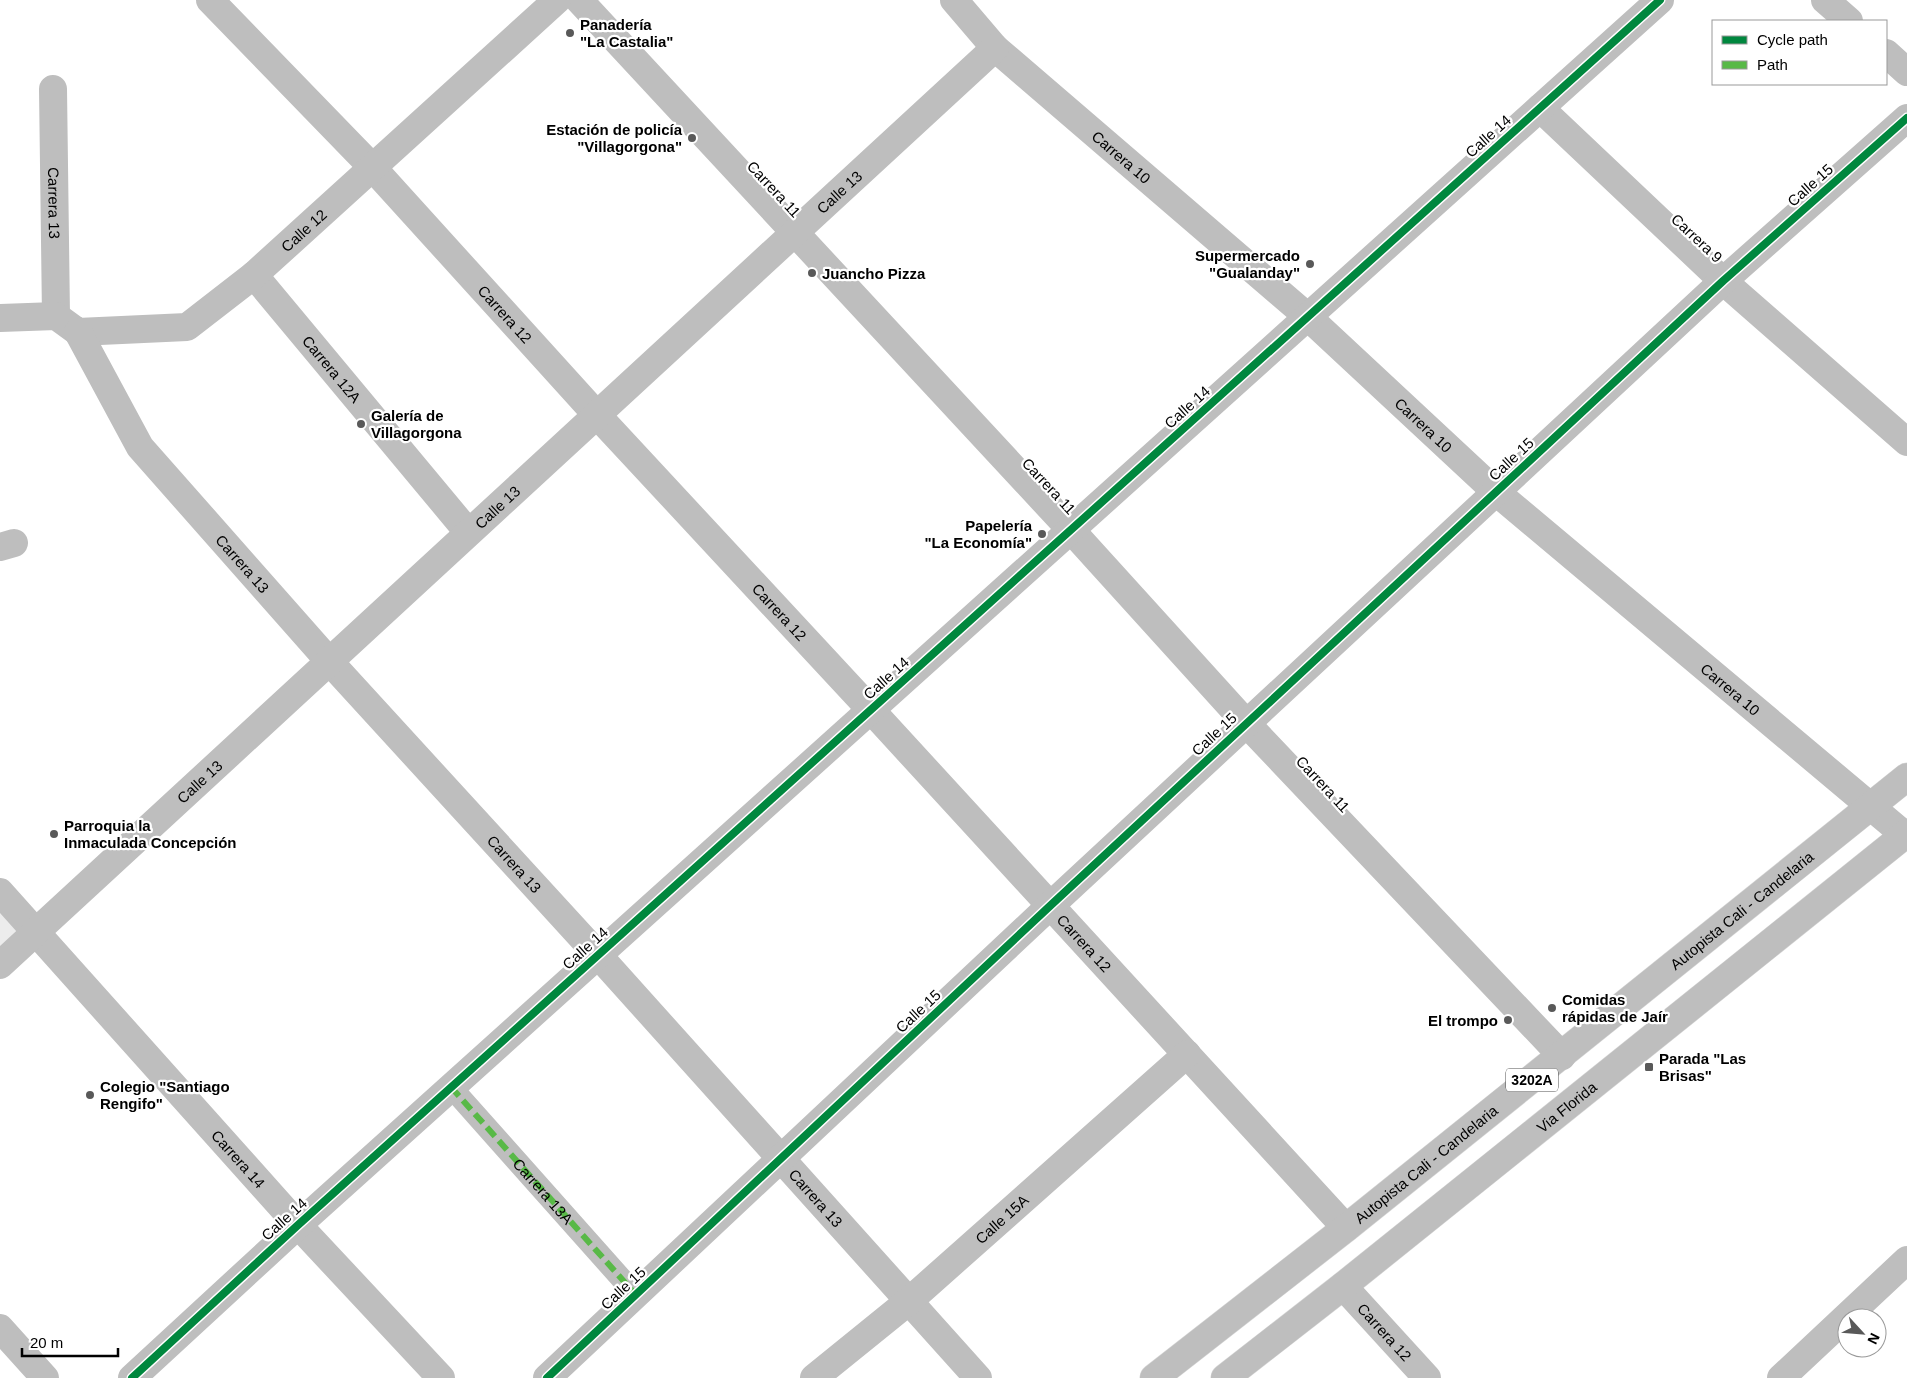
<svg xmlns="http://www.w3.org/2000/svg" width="1907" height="1378" viewBox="0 0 1907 1378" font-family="Helvetica,sans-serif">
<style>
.green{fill:#ececec}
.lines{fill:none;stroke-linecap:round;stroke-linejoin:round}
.primary-casing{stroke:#dbdbdb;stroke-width:29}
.pedestrian{stroke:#bebebe;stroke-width:22}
.minor{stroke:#bebebe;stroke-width:28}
.tertiary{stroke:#bebebe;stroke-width:28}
.primary{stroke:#bebebe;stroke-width:28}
.quiet{stroke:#58b947;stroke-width:6;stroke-dasharray:12 6;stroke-linecap:butt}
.cycleway-casing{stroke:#fff;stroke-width:11}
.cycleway{stroke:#00873e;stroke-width:8}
.poi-dot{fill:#595959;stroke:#fff;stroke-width:2}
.labels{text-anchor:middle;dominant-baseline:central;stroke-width:4.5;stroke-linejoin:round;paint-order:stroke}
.shield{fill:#fff;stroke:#4c4c4c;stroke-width:1}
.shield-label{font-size:14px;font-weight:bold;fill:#000}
.poi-label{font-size:15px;font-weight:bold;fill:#000;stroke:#fff;text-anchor:start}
.street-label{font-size:15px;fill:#000;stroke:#fff}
</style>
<rect width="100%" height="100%" fill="#fff"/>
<!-- green -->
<path class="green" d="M0,892L35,932L0,965Z"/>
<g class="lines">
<!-- primary casing -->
<g class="primary-casing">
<g id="primary">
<path id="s12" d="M1154,1378L1346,1228L1907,777"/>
<path id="s13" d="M1225,1378L1343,1286L1907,833"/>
</g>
</g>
<!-- pedestrian -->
<path class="pedestrian" id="s1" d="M451,1087L636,1295"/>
<!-- minor -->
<g class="minor">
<path id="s2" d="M210,0L372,167L596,414L871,710L1346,1228"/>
<path d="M579,0L1071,530L1246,723L1562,1056"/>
<path id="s3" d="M954,0L995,48L1308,317L1496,492L1907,837"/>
<path d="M1825,0L1849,21"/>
<path d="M1886,53L1907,72"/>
<path id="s4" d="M53,89L56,316"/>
<path d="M1540,108L1723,281L1907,442"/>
<path id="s5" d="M254,275L468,532"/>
<path id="s6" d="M0,318L56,316L78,332L187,327L254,275L557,0"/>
<path id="s7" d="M78,332L140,447L329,661L598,955L978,1378"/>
<path d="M0,547L14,543"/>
<path id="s8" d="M0,892L298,1225L441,1378"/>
<path id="s9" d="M0,965L995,48"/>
<path id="s10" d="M1343,1286L1427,1378"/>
<path d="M132,1378L298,1225L1660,0"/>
<path d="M547,1378L1051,905L1496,492L1723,281L1907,118"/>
<path id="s11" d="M814,1378L909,1301L1187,1054"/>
<path d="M1781,1378L1907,1260"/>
</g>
<!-- tertiary -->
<path class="tertiary" d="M0,1328L45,1378"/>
<!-- primary -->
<use href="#primary" class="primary"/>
<!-- quiet -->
<path class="quiet" d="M451,1087L636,1295"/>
<!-- cycleway casing -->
<g class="cycleway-casing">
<g id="cycleway">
<path d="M132,1378L298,1225L1660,0"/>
<path d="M547,1378L1051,905L1496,492L1723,281L1907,118"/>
</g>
</g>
<!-- cycleway -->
<use href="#cycleway" class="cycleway"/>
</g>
<!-- markers -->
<g class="poi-dot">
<circle cx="570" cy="33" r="5"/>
<circle cx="692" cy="138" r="5"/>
<circle cx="1310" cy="264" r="5"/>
<circle cx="812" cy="273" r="5"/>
<circle cx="361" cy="424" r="5"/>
<circle cx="1042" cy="534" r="5"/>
<circle cx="54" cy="834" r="5"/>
<circle cx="1552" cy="1008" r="5"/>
<circle cx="1508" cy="1020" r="5"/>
<rect x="1644" y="1062" width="10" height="10" rx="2.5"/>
<circle cx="90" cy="1095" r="5"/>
</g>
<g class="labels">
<!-- shield labels -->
<rect class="shield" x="1506" y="1068.5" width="52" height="23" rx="4"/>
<g class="shield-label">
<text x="1532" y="1080">3202A</text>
</g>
<!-- poi labels -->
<g class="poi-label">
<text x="580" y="24">Panadería<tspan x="580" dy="17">"La Castalia"</tspan></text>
<text x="682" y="129" text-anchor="end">Estación de policía<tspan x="682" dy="17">"Villagorgona"</tspan></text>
<text x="1300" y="255" text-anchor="end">Supermercado<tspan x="1300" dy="17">"Gualanday"</tspan></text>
<text x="822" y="273">Juancho Pizza</text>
<text x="371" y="415">Galería de<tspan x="371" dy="17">Villagorgona</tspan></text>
<text x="1032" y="525" text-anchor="end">Papelería<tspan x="1032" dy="17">"La Economía"</tspan></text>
<text x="64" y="825">Parroquia la<tspan x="64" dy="17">Inmaculada Concepción</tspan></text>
<text x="1562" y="999">Comidas<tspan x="1562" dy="17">rápidas de Jaír</tspan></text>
<text x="1498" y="1020" text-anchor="end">El trompo</text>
<text x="1659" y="1058">Parada "Las<tspan x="1659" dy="17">Brisas"</tspan></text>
<text x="100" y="1086">Colegio "Santiago<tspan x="100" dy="17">Rengifo"</tspan></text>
</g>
<!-- street labels -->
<g class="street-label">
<text transform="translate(1488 136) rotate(-42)">Calle 14</text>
<text stroke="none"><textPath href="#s3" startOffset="230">Carrera 10</textPath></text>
<text transform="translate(1810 185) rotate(-42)">Calle 15</text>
<text transform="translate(774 189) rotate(47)">Carrera 11</text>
<text stroke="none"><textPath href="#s9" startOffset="1141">Calle 13</textPath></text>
<text stroke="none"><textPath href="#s4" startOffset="114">Carrera 13</textPath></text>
<text stroke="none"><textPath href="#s6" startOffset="344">Calle 12</textPath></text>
<text transform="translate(1697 238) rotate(43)">Carrera 9</text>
<text stroke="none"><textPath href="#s2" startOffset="431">Carrera 12</textPath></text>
<text stroke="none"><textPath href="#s5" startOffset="122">Carrera 12A</textPath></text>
<text transform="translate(1187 407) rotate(-42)">Calle 14</text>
<text stroke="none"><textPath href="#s3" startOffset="634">Carrera 10</textPath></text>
<text transform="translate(1511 459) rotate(-43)">Calle 15</text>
<text transform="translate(1049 486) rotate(47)">Carrera 11</text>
<text stroke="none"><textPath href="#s9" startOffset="676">Calle 13</textPath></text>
<text stroke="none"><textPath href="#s7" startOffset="286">Carrera 13</textPath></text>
<text stroke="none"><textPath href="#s2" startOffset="836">Carrera 12</textPath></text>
<text transform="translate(886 678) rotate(-42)">Calle 14</text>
<text stroke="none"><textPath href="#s3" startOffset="1039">Carrera 10</textPath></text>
<text transform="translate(1214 734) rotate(-43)">Calle 15</text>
<text stroke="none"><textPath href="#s9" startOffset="271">Calle 13</textPath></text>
<text transform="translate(1323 784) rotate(47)">Carrera 11</text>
<text stroke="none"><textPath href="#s7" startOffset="691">Carrera 13</textPath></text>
<text stroke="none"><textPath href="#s12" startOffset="751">Autopista Cali - Candelaria</textPath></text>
<text stroke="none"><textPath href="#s2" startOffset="1286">Carrera 12</textPath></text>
<text transform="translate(585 948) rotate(-42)">Calle 14</text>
<text transform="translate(918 1011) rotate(-43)">Calle 15</text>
<text stroke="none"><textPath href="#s13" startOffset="436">Via Florida</textPath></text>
<text stroke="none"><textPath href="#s8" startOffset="358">Carrera 14</textPath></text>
<text stroke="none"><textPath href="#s12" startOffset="346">Autopista Cali - Candelaria</textPath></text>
<text stroke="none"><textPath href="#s1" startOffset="139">Carrera 13A</textPath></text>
<text stroke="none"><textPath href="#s7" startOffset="1141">Carrera 13</textPath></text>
<text stroke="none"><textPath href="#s11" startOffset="246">Calle 15A</textPath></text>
<text transform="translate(284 1219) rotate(-42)">Calle 14</text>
<text transform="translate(623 1288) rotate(-43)">Calle 15</text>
<text stroke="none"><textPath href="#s10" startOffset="62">Carrera 12</textPath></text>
</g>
</g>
<!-- legend -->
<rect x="1712" y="20" width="175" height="65" fill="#ffffff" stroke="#999999"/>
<rect x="1722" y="36" width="25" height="8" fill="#00873e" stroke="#999999"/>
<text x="1757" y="45" font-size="15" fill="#000000">Cycle path</text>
<rect x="1722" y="61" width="25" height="8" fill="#58b947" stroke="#999999"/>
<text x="1757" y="70" font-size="15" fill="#000000">Path</text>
<!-- north arrow -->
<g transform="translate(1862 1333) rotate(116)"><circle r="24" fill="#ffffff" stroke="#999999"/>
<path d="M0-4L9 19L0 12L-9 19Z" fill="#595959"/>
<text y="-8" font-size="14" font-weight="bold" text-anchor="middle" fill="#000000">N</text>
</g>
<!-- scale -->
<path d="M22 1348v8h96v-8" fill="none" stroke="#000000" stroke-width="2.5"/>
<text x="30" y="1348" font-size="15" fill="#000000" stroke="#ffffff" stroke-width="4" paint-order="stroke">20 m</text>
</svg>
